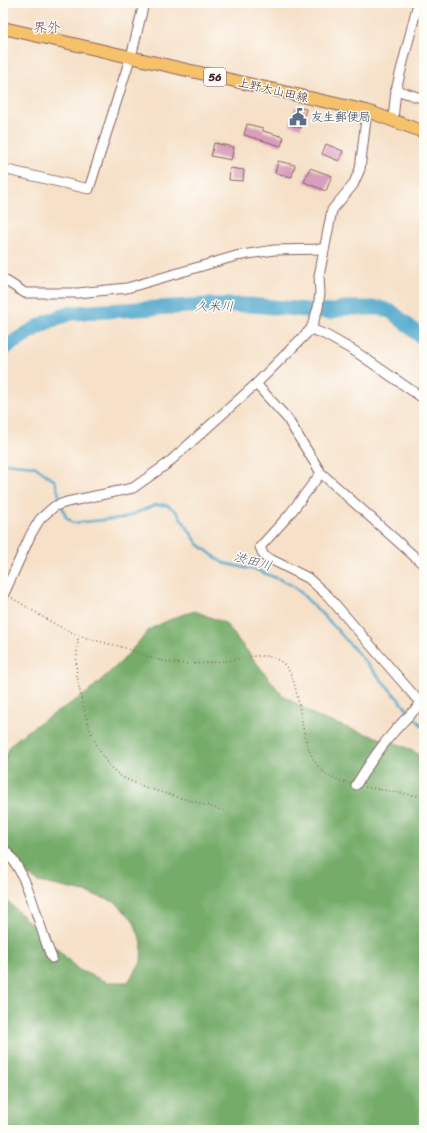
<svg xmlns="http://www.w3.org/2000/svg" width="427" height="1133" viewBox="0 0 427 1133" font-family="Sriracha,'Klee One',sans-serif">
<style>
.forest{fill:#74ac69;stroke:#5f664a}
.lines{fill:none;stroke-linecap:round;stroke-linejoin:round}
.stream{stroke:#4fa7cc;stroke-width:2.5}
.river{stroke:#4fa7cc;stroke-width:15}
.building{fill:#d89ebe}
.minor-casing{stroke:#866362;stroke-width:11}
.major-casing{stroke:#866362;stroke-width:14}
.path{stroke:#866362;stroke-width:1.5;stroke-dasharray:1 3;stroke-linecap:butt}
.minor{stroke:#fff;stroke-width:9}
.major{stroke:#f5c16b;stroke-width:12}
.labels{text-anchor:middle;dominant-baseline:central;stroke-width:3;stroke-linejoin:round;paint-order:stroke}
.shield{fill:#fdfcf7;stroke:#806168;stroke-width:1}
.shield-label{font-size:11px;font-weight:bold;fill:#4a1f2b}
.street-label{font-size:12px;fill:#4a1f2b;stroke:#fdfcf7}
.service-label{font-size:12px;font-weight:bold;fill:#4e5e75;stroke:#fdfcf7;text-anchor:start}
.water-label{font-size:13px;font-style:italic;fill:#4c5c73;stroke:#fdfcf7}
.quarter-label{font-size:14px;fill:#7c4b5e;stroke:#fdfcf7}
</style>
<rect width="100%" height="100%" fill="#fdfcf7"/>
<filter id="ink" filterUnits="userSpaceOnUse"><feTurbulence type="fractalNoise" baseFrequency=".025" numOctaves="2"/><feDisplacementMap in="SourceGraphic" scale="8" xChannelSelector="R" yChannelSelector="G"/><feConvolveMatrix kernelMatrix="1 2 1 2 8 2 1 2 1" color-interpolation-filters="sRGB"/></filter>
<filter id="wash" filterUnits="userSpaceOnUse"><feTurbulence type="fractalNoise" baseFrequency=".012" numOctaves="4" result="noise"/><feDisplacementMap in="SourceGraphic" scale="16" xChannelSelector="R" yChannelSelector="G"/><feGaussianBlur stdDeviation="0.9" result="paint"/><feColorMatrix in="noise" values="0 0 0 0 0 0 0 0 0 0 0 0 0 0 0 0 0 1.4 0 .05"/><feComposite in="paint" operator="in"/></filter>
<g filter="url(#wash)">
<rect width="100%" height="100%" fill="#f6e0c7"/>
<!-- forest -->
<path class="forest" d="M195,611L225,623L282,695L318,717L348,728L401,745L424,757V1130H3V897L79,970L107,982H128L141,962L142,943L133,920L115,902L85,892L39,882L13,866L3,852V765L10,745L27,731L87,693L122,661L150,629L178,616Z"/>
<g class="lines">
<!-- stream -->
<g class="stream">
<path d="M3,463L34,466L55,481L61,502"/>
<path d="M62,506L66,517L73,523L124,518L155,505H167L177,512L198,544L223,563L259,571L288,583L299,591L331,623L424,728"/>
</g>
<!-- river -->
<path class="river" d="M3,349C26,334 45,320 72,313L206,305H250L330,312L344,308H380L392,312L424,339"/>
</g>
<g id="blocks">
<!-- building -->
<g class="building">
<path d="M295,107L306,109L301,128L290,125Z"/>
<path d="M247,124L263,128V131L284,137L281,146L244,135Z"/>
<path d="M214,143L234,147L231,160L211,156Z"/>
<path d="M326,144L343,151L339,161L322,154Z"/>
<path d="M278,161L295,165L292,177L275,173Z"/>
<path d="M230,168L244,170L243,181L229,180Z"/>
<path d="M310,168L332,176L326,191L304,182Z"/>
</g>
</g>
</g>
<g filter="url(#ink)">
<use href="#blocks" fill-opacity="0" stroke="#866362" stroke-width="1"/>
<g class="lines">
<!-- minor casing -->
<g class="minor-casing">
<g id="minor">
<path d="M396,90L424,99"/>
<path d="M393,119L396,90L418,3"/>
<path d="M3,169L89,189L133,49L144,3"/>
<path d="M3,279L25,293H78L127,288L236,256L274,250L324,249"/>
<path d="M311,329L326,335L356,352L424,399"/>
<path d="M256,384L287,418L321,473L424,565"/>
<path d="M321,473L289,515L260,547L264,556L308,578L328,596L424,707"/>
<path d="M3,596L31,534L40,519L49,511L55,506L67,502L133,488L167,464L256,384L311,329L318,308L320,293L319,276L332,210L353,185L360,169L367,111"/>
<path d="M356,785C375,754 395,726 424,702"/>
<path d="M3,848C30,874 37,924 52,958"/>
</g>
</g>
<!-- major casing -->
<g class="major-casing">
<path id="major" d="M3,28L367,111L424,132"/>
</g>
<!-- path -->
<g class="path">
<path d="M12,598C34,611 55,626 78,635C93,641 109,643 125,648C141,654 156,661 174,663C190,665 208,663 225,661C243,659 260,651 278,660C309,675 290,758 333,778C338,780 343,781 348,783"/>
<path d="M78,635C78,648 75,662 77,675C82,707 94,761 124,778C154,793 191,799 223,811"/>
<path d="M365,787L424,797"/>
</g>
<!-- minor -->
<use href="#minor" class="minor"/>
<!-- major -->
<use href="#major" class="major"/>
</g>
</g>
<!-- icons -->
<defs>
<g id="civic-bare" transform="scale(1.38)"><path d="M-.6-6.5H3V-4.5H.6V-3L4-1V1h2V6H-6V1h2V-1L-.6-3ZM-1.2 2.5V6h2.4V2.5Z" fill="#5c6f8a" stroke="#fdfcf7" stroke-width="2.5" paint-order="stroke"/></g>
</defs>
<g fill-rule="evenodd">
<use href="#civic-bare" x="298" y="117"/>
</g>
<g class="labels">
<!-- shield labels -->
<rect class="shield" x="204" y="68" width="22" height="18" rx="3"/>
<g class="shield-label">
<text x="215" y="77">56</text>
</g>
<!-- street labels -->
<g class="street-label">
<text transform="translate(273 90) rotate(13)">上野大山田線</text>
</g>
<!-- service labels -->
<g class="service-label">
<text x="311" y="117">友生郵便局</text>
</g>
<!-- water labels -->
<g class="water-label">
<text transform="translate(214 306) rotate(1)">久米川</text>
<text transform="translate(253 561) rotate(16)">渋田川</text>
</g>
<!-- quarter labels -->
<g class="quarter-label">
<text x="47" y="27">界外</text>
</g>
</g>
<!-- margin -->
<rect width="427" height="1133" fill="none" stroke="#fdfcf7" stroke-width="16"/>
</svg>
